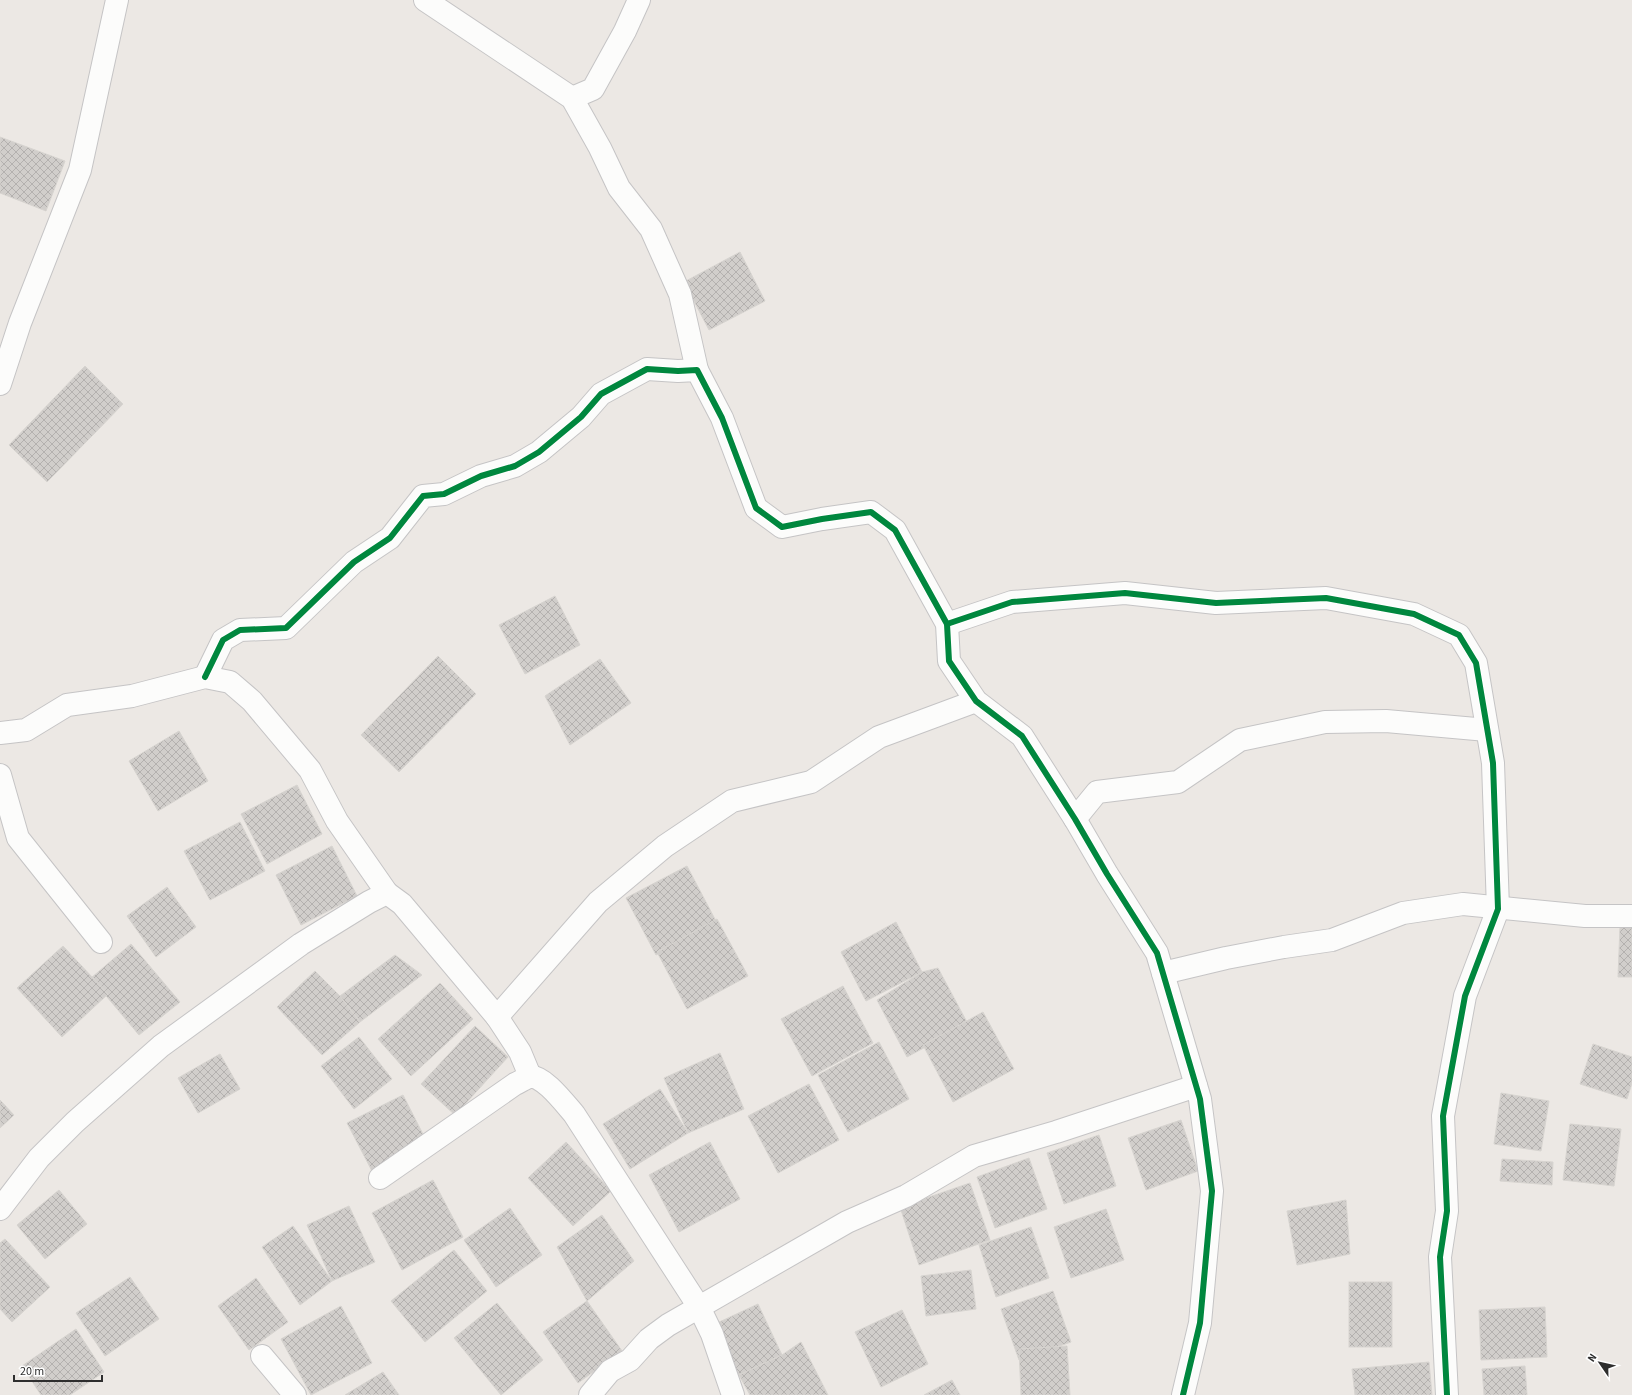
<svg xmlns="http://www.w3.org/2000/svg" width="1632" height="1395" viewBox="0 0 1632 1395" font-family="'Source Sans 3',sans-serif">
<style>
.building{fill:url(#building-cross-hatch);stroke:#d7d4d0}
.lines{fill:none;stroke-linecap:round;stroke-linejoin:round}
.minor-casing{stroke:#c5c4c5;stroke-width:24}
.minor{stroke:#fcfcfb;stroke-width:22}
.cycleway-casing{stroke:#fff;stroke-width:8}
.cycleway{stroke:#00873e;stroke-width:6}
</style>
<defs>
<pattern id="building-cross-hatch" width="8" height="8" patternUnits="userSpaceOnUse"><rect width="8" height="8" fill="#d1cecb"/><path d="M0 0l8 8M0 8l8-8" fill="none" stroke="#b4b1af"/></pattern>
</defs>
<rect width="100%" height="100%" fill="#ece8e4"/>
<!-- building -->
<g class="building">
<path d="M0,137L65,161L46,211L0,193Z"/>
<path d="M740,252L765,301L709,330L684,282Z"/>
<path d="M85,366L123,404L47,482L9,445Z"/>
<path d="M555,596L580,645L525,674L499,625Z"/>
<path d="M438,656L476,694L399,772L361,735Z"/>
<path d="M600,659L631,703L570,745L545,696Z"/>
<path d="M179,731L208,781L158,811L129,761Z"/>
<path d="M297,785L322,834L267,864L241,814Z"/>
<path d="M240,822L265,871L210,900L184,851Z"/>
<path d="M332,846L357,896L301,925L276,875Z"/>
<path d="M687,866L717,923L656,955L626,898Z"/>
<path d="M167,887L196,927L156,957L127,916Z"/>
<path d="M717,919L748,976L687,1009L657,952Z"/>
<path d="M896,922L922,972L866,1001L841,952Z"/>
<path d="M1620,926H1632V977H1618Z"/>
<path d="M131,944L180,1002L139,1035L91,978Z"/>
<path d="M63,946L108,994L62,1037L17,988Z"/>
<path d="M395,955L422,975L360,1022L340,996Z"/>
<path d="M938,968L968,1024L907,1057L877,1000L922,972Z"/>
<path d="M315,971L340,996L360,1022L322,1055L277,1007Z"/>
<path d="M440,983L473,1019L411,1076L378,1039Z"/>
<path d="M843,986L873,1043L812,1076L781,1019Z"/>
<path d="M983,1012L1014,1069L953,1102L923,1045Z"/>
<path d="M475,1026L508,1057L455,1115L421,1084Z"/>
<path d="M359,1037L392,1079L354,1109L321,1066Z"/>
<path d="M879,1042L909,1099L848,1132L818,1075Z"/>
<path d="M1593,1044L1632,1057V1083L1627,1099L1580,1084Z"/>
<path d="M720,1053L744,1109L688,1133L664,1078Z"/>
<path d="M220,1054L240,1089L198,1113L178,1078Z"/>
<path d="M809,1084L839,1140L778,1173L748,1116Z"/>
<path d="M660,1089L688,1133L630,1169L603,1124Z"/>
<path d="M1501,1093L1549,1101L1541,1151L1494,1144Z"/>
<path d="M403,1095L428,1144L373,1173L347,1123Z"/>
<path d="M0,1100L14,1115L0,1128Z"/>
<path d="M1181,1120L1198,1171L1146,1190L1128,1138Z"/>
<path d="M1570,1124L1621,1129L1614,1186L1563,1180Z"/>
<path d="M1099,1135L1116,1186L1064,1204L1047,1153Z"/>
<path d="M566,1142L611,1191L573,1226L528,1178Z"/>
<path d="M710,1142L740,1199L679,1232L649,1175Z"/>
<path d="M1029,1158L1047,1209L995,1228L977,1177Z"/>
<path d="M1502,1159L1553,1162L1552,1185L1500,1181Z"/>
<path d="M433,1180L463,1237L402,1270L372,1213Z"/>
<path d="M970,1183L990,1240L919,1265L900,1207Z"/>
<path d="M59,1190L87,1224L45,1259L17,1225Z"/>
<path d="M1346,1200L1350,1254L1297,1265L1287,1211Z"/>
<path d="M349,1206L375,1262L332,1281L307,1225Z"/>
<path d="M510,1208L542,1255L496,1287L464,1240Z"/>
<path d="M1106,1209L1124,1260L1071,1278L1054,1227Z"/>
<path d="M602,1215L634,1261L587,1301L557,1247Z"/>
<path d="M293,1226L332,1281L300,1305L262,1247Z"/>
<path d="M1031,1227L1049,1278L996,1297L979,1245Z"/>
<path d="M5,1239L50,1287L12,1322L0,1309V1243Z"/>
<path d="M454,1250L487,1291L425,1342L391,1301Z"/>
<path d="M971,1270L976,1309L926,1316L921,1276Z"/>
<path d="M130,1277L159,1319L105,1356L76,1313Z"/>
<path d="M256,1278L288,1322L249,1350L218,1306Z"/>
<rect x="1349" y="1282" width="43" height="65"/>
<path d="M1053,1291L1071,1342L1019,1360L1001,1309Z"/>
<path d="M587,1301L622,1351L578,1383L543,1332Z"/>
<path d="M497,1303L543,1360L501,1395L454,1338Z"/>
<path d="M758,1304L782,1355L739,1375L715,1324Z"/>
<path d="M341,1306L372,1363L311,1395L281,1339Z"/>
<path d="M1545,1307L1547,1357L1481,1360L1479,1310Z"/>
<path d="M902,1310L928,1364L881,1387L855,1332Z"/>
<path d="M76,1329L104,1372L70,1395H41L22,1366Z"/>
<path d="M801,1342L828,1395H750L739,1375L782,1355Z"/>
<path d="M1067,1346L1070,1395H1021L1019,1349Z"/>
<path d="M1429,1362L1432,1395H1355L1352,1369Z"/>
<path d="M1525,1366L1527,1395H1484L1482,1369Z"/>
<path d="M383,1372L399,1395H345Z"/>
<path d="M952,1380L960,1395H924Z"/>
</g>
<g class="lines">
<!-- minor casing -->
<g class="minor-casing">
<g id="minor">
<path d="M425,0L572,98L600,148L619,188L651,229L680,294L697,370"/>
<path d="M572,98L593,89L625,31L639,0"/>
<path d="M0,384L20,323L80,170L117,0"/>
<path d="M947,624L1012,602L1125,593L1216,603L1326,598L1414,614L1459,635L1476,663L1493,763L1498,909L1465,996L1443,1116L1447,1211L1440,1257L1447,1395"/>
<path d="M205,677L223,640L240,630L286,628L354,562L390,538L423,496L444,494L481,476L515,466L539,452L581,417L601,394L647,369L678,371L697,370L722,418L756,508L782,527L822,519L871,512L895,530L947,624L949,661L976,701L1022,736L1075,819L1107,874L1157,953L1200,1099L1212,1191L1200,1323L1183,1395"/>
<path d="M0,733L26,730L67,705L132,696L205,677L230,682L252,701L310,770L337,821L387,893"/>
<path d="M0,775L18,838L101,942"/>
<path d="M1075,819L1097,792L1178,782L1240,740L1325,722L1386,721L1487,730"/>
<path d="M1163,973L1226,958L1284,947L1332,940L1403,913L1463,904L1585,916H1632"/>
<path d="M497,1017L598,902L665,846L732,801L811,782L879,737L976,701"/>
<path d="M380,1178L515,1084C520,1082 525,1078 529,1077C542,1073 566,1105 574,1114L699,1307L712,1334L733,1395"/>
<path d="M0,1209L39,1158L75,1122L161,1046L301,944L369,902L387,893L402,904L497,1017L520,1052L530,1076"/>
<path d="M262,1356L295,1395"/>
<path d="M590,1395L610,1371L630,1360L649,1339L668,1325L847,1222L906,1196L974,1156L1056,1132L1196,1086"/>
</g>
</g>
<!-- minor -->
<use href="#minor" class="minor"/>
<!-- cycleway casing -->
<g class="cycleway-casing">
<g id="cycleway">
<path d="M947,624L1012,602L1125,593L1216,603L1326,598L1414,614L1459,635L1476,663L1493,763L1498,909L1465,996L1443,1116L1447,1211L1440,1257L1447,1395"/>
<path d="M205,677L223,640L240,630L286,628L354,562L390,538L423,496L444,494L481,476L515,466L539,452L581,417L601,394L647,369L678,371L697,370L722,418L756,508L782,527L822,519L871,512L895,530L947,624L949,661L976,701L1022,736L1075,819L1107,874L1157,953L1200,1099L1212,1191L1200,1323L1183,1395"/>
</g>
</g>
<!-- cycleway -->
<use href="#cycleway" class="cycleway"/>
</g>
<!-- north arrow -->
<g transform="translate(1600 1363) rotate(304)" stroke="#ffffff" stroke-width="3" paint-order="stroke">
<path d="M0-3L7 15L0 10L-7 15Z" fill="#2e2e2e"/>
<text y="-6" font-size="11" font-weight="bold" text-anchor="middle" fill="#2e2e2e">N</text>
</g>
<!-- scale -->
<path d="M14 1375v6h88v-6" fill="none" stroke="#2e2e2e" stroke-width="2"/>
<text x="20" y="1375" font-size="12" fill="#2e2e2e" stroke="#ffffff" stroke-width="3" paint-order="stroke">20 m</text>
</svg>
